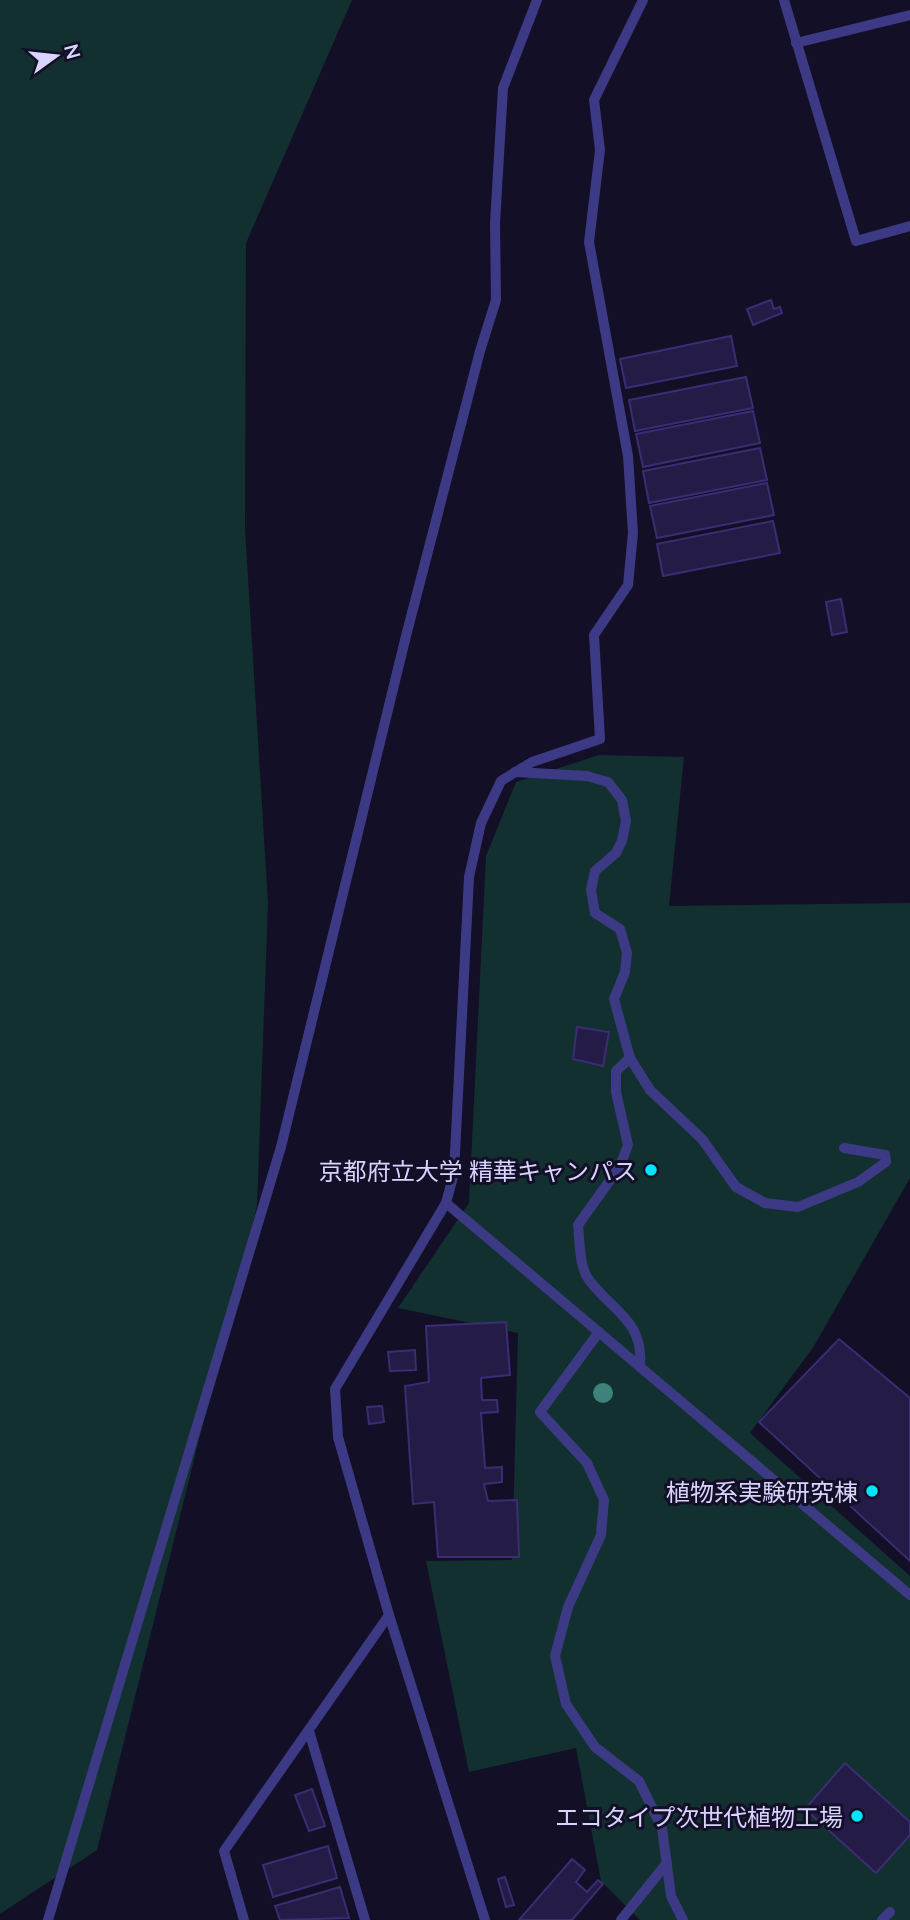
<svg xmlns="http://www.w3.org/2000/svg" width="910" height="1920" viewBox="0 0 910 1920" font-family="Lato,'Noto Sans JP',sans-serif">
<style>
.green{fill:#12302f}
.building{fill:#241b47;stroke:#3b2d73;stroke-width:2}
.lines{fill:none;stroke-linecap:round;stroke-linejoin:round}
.lane{stroke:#3d3a85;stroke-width:10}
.tree{fill:#3d827b}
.poi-dot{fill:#00e5ff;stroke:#130f26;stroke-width:2.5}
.labels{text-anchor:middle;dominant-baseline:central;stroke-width:6;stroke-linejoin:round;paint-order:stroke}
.poi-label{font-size:24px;fill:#d9d4ff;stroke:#130f26;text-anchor:end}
</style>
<rect width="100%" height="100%" fill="#130f26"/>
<!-- green -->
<g class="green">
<path d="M0,0H352L246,243L245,529L268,903L257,1206L97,1850L0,1914Z"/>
<path d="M599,755L684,757L669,906L910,903V1178L814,1346L750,1433L910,1576V1920H640L601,1881L576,1748L469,1772L426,1561L512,1560L518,1333L398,1308L469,1203L486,856L516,782Z"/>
</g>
<!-- building -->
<g class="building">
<path d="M771,300L774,309L780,307L782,313L753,325L747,309Z"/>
<path d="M731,336L737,366L626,388L620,359Z"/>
<path d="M746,377L753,408L635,431L629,400Z"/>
<path d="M753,411L760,443L643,467L636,434Z"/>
<path d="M760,448L767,480L649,503L643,471Z"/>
<path d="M767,483L774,515L657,538L650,506Z"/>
<path d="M773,521L780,553L663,576L657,544Z"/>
<path d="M841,599L847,632L832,635L826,602Z"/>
<path d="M577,1027L609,1032L603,1066L573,1059Z"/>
<path d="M506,1322L510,1375L481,1378L482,1400H497L498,1412L481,1413L485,1468L502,1467V1482L484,1484L488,1501L517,1500L519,1557H438L434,1502L413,1504L405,1386L429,1382L426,1326Z"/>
<path d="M839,1339L910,1398V1561L759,1422Z"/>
<path d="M415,1350L416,1370L390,1371L388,1352Z"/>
<path d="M382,1406L384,1422L369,1424L367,1407Z"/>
<path d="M845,1763L910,1822V1835L876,1873L805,1809Z"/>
<path d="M312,1789L325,1826L309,1831L295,1795Z"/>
<path d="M328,1846L337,1878L273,1897L263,1865Z"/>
<path d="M572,1859L585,1870L576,1882L587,1892L598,1880L603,1884L572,1920H519Z"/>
<path d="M505,1877L514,1905L506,1907L498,1879Z"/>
<path d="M340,1887L349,1918L280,1920L275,1906Z"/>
</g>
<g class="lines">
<!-- lane -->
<g class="lane">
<path d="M784,0L856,241L910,226"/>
<path d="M796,43L910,15"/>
<path d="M515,772L587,776L608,782L622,800L626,821L622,841L616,853L595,871L591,890L595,913L620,929L627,953L625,972L614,999L630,1058"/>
<path d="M446,1203L910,1595"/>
<path d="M599,1332L540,1412L587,1463L604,1500L601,1535L568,1607L555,1656L566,1704L595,1747L639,1781L662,1828L671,1896L683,1920"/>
<path d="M640,1367C644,1320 613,1312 589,1280C579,1267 580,1242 578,1225L620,1166L628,1145L616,1092V1071L630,1058L650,1090L702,1139L736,1187L765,1203L798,1207L858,1182L886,1162L885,1155L844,1148"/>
<path d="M389,1615L485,1920"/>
<path d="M309,1731L365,1920"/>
<path d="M48,1920L281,1147L406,636L480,351L496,300L495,223L503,88L537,0"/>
<path d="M244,1920L224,1851L389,1615L338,1437L335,1389L446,1203L454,1173L469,877L481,823L501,781L532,762L600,739L594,635L628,585L633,533L628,456L589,242L600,150L594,100L643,0"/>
<path d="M621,1920L667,1863"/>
<path d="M882,1920L890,1912"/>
</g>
</g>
<!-- trees -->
<circle class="tree" cx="603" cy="1393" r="10"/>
<!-- markers -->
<g class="poi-dot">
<circle cx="651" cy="1170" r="7"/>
<circle cx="872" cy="1491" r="7"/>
<circle cx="857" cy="1816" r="7"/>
</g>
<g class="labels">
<!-- poi labels -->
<g class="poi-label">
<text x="637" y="1170">京都府立大学 精華キャンパス</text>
<text x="858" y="1491">植物系実験研究棟</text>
<text x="843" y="1816">エコタイプ次世代植物工場</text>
</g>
</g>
<!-- north arrow -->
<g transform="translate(56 56) rotate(75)" stroke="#130f26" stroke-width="5" paint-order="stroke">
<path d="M0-5L12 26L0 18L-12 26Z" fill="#d9d4ff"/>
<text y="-10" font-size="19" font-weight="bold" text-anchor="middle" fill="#d9d4ff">N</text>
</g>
</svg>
